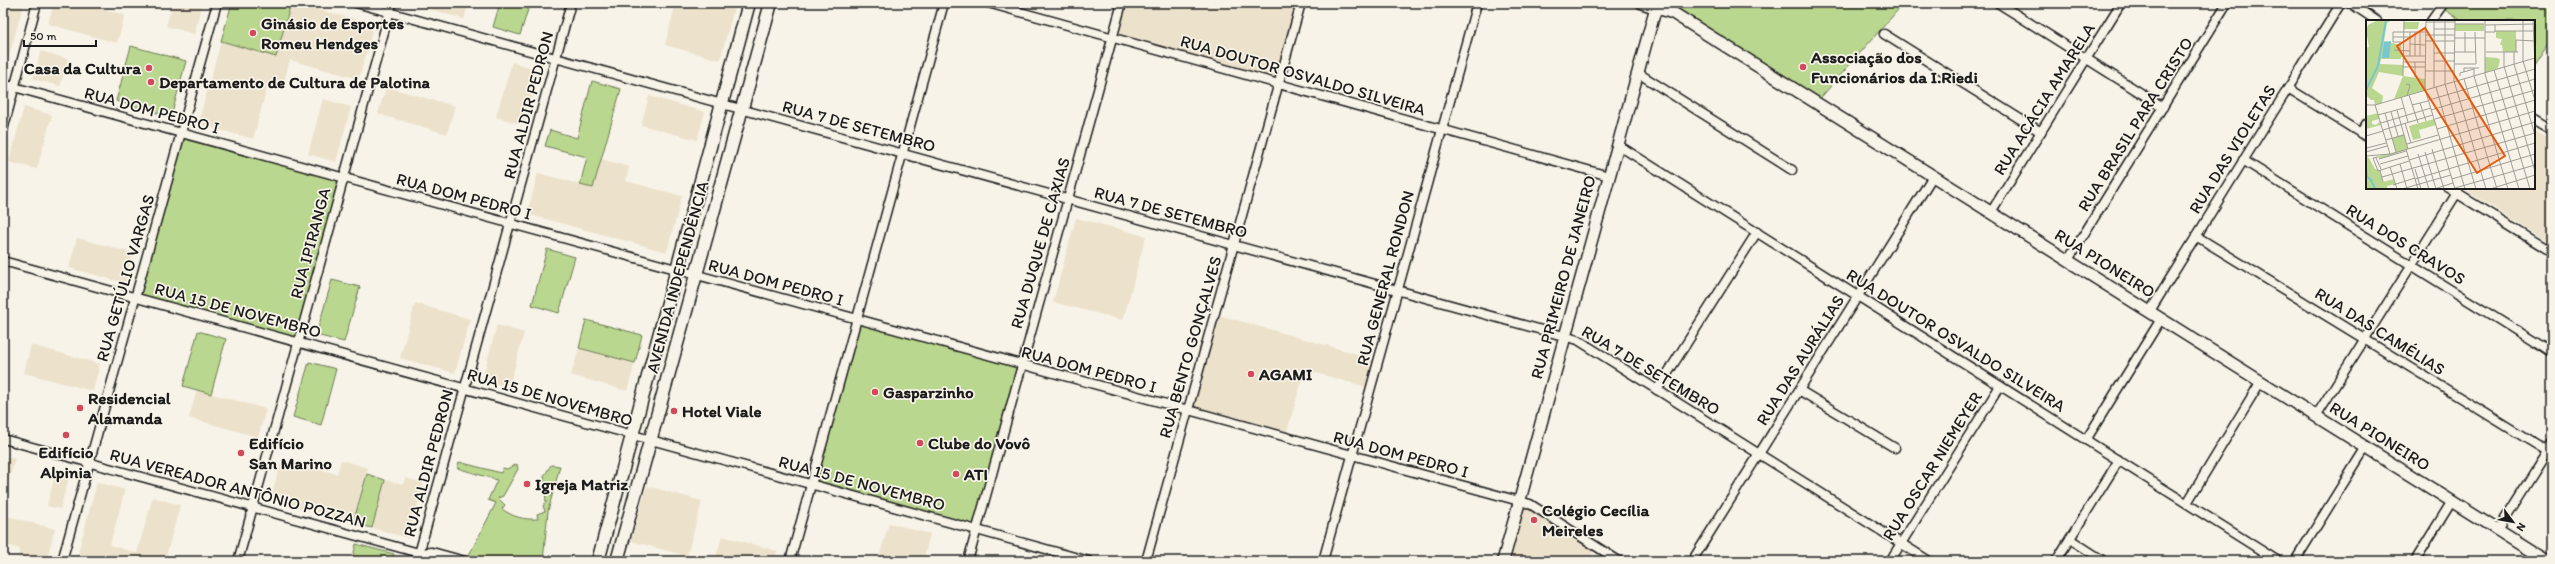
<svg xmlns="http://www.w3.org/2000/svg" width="2555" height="564" viewBox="0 0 2555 564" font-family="Itim,sans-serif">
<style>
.built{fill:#ece1cb}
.green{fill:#bad78f;stroke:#6b7a56}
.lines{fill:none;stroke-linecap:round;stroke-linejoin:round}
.street-casing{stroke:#1c1c1c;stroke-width:11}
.secondary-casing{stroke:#1c1c1c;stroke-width:14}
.primary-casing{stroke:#1c1c1c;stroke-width:15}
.street{stroke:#f7f3e8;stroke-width:8}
.secondary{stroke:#f7f3e8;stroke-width:11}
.primary{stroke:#f7f3e8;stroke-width:12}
.poi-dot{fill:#d1495b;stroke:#f7f3e8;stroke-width:1.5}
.labels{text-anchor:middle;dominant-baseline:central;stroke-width:3.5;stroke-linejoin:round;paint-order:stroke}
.poi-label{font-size:17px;font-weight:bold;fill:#1c1c1c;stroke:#f7f3e8;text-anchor:start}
.street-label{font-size:17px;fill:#1c1c1c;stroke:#f7f3e8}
.inset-river{fill:none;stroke:#76c7cf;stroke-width:2}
.inset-road{fill:none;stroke:#9f9d96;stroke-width:1}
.view{fill:#e8590c;fill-opacity:0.15;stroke:#e8590c;stroke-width:2}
.inset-edge{fill:none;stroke:#1c1c1c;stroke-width:2}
</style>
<rect width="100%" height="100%" fill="#f7f3e8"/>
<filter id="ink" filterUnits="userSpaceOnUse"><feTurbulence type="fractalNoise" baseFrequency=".025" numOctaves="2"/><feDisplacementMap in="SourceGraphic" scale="8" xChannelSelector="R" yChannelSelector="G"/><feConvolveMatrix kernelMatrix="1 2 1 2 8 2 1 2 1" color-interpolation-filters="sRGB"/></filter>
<g filter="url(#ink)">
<!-- built -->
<g class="built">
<path d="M3,3H24L5,70L3,69Z"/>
<path d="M54,3H81L125,15L117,43L48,24Z"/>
<path d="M173,3H202L194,34L166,26Z"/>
<path d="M291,3L374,24L359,79L290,60L282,88L268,84L253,139L198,124L221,41L276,56Z"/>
<path d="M409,3H469L464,19Z"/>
<path d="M676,3H727L735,5L720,60L665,45Z"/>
<path d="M1122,3H1301L1278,84L1113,38Z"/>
<path d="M41,51L68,59L60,86L33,79Z"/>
<path d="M512,62L539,70L524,125L496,117Z"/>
<path d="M386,87L455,106L447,134L378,114Z"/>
<path d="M649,96L705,112L697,140L641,125Z"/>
<path d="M323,99L351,107L336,162L308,154Z"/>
<path d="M24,107L52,115L37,169L9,162Z"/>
<path d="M2534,130L2552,141V244L2462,188H2534Z"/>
<path d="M601,159L629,167L626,181L682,196L667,252L527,214L538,173L593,188Z"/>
<path d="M1076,218L1146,236L1123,320L1053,302Z"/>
<path d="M77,238L133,253L125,283L69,268Z"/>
<path d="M415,303L470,319L455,373L400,358Z"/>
<path d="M1215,314L1378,360L1370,388L1305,370L1285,438L1187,411Z"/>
<path d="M497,325L524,333L509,387L482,380Z"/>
<path d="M31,345L100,364L93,391L24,373Z"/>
<path d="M579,348L635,363L627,391L571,375Z"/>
<path d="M197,390L266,409L258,437L189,418Z"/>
<path d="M3,456L15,459L3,501Z"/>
<path d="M282,459L337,474L341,460L368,468L353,523L270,500Z"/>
<path d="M49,469L70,474L60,509L47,506L54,479L47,477Z"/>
<path d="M405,478L424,483L408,538L372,528L385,480L403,484Z"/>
<path d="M97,482L125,490L110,545L123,549L137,553L153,497L180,505L165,560L151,557L150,561H76Z"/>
<path d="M647,486L702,501L687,556L631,541Z"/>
<path d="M1519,501L1595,546L1590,561H1503Z"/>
<path d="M3,515L55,529L46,561H17L20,549L3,544Z"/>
<path d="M889,523L930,534L923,561H878Z"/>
<path d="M722,536L777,551L775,561H715Z"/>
</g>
<!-- green -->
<g class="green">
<path d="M232,3H291L276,57L221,41Z"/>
<path d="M500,3H530L520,35L493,27Z"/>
<path d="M1657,3H1904L1816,103Z"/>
<path d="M2434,3H2552V38L2534,66V21H2462Z"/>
<path d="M131,46L186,61L171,117L116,101Z"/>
<path d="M592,81L621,89L593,188L580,185L587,157L545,146L550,130L577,138Z"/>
<path d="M181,133L344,178L298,343L135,297Z"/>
<path d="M547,249L575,257L559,313L532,305Z"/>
<path d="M332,280L360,287L344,342L316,335Z"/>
<path d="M586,320L642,335L635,363L579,348Z"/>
<path d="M856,320L1022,366L976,530L811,484Z"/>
<path d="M198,331L226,339L211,394L183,386Z"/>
<path d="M309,362L336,369L321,425L293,417Z"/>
<path d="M459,462L501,473L503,468L507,469L517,464L518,469L503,496L498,498L505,505L502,509C513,517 524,520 538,519L537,514L545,511L543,506L546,502L544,476L551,465L560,466L548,511L543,561H492L469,555L496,503L488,500L497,480L457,468Z"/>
<path d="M367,474L385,480L372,528L353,523Z"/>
<path d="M356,544L394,554L392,561H352Z"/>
</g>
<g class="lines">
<!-- street casing -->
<g class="street-casing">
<g id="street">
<path d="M356,3L1578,340L1929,561"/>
<path d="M988,3L1609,176"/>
<path d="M1998,3L2163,107"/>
<path d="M2350,3L2377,21"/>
<path d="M2431,21L2444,3"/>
<path d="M1884,34L2041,132"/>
<path d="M1638,73L1792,170"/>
<path d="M3,84L1530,504L1619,561"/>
<path d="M2288,88L2367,137"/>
<path d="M2534,119L2552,130"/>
<path d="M3,130L37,3"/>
<path d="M2360,133L2367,123"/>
<path d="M1618,145L2278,561"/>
<path d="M2243,160L2552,353"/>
<path d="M2448,188L2552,252"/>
<path d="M1991,212L2121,3"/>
<path d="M2196,236L2547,451"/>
<path d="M2068,260L2227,3"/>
<path d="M3,261L1089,561"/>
<path d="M2150,311L2341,3"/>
<path d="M1657,390L1757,232"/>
<path d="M1799,390L1895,448"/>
<path d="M2316,416L2457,193"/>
<path d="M3,439L419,553L432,552L465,561"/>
<path d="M2086,440L2161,319"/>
<path d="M2187,503L2261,381"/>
<path d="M2498,530L2552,444"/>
<path d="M2070,539L2104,561"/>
<path d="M62,561L217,3"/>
<path d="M238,561L392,3"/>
<path d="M417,561L571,3"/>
<path d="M790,561L944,3"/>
<path d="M968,561L1122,3"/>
<path d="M1146,561L1301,3"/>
<path d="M1323,561L1477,3"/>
<path d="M1692,561L1933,176"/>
<path d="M1890,561L2000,386"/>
<path d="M2056,561L2119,460"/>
<path d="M2295,561L2366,447"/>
<path d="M2415,561L2452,501"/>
</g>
</g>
<!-- secondary casing -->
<g class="secondary-casing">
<g id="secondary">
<path d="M1642,3L1673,13L2547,561"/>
<path d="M1503,561L1656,7"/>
</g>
</g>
<!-- primary casing -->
<g class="primary-casing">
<g id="primary">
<path d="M598,561L749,3"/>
<path d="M617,561L771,3"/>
</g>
</g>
<!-- street -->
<use href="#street" class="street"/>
<!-- secondary -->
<use href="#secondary" class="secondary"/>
<!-- primary -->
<use href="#primary" class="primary"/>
</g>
</g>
<!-- markers -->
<g class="poi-dot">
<circle cx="253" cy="33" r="4"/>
<circle cx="1803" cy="67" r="4"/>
<circle cx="149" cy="68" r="4"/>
<circle cx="151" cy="82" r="4"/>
<circle cx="1251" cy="374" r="4"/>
<circle cx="875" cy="392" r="4"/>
<circle cx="80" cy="408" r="4"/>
<circle cx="674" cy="411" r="4"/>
<circle cx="66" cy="435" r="4"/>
<circle cx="920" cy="443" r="4"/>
<circle cx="241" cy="453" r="4"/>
<circle cx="956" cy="474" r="4"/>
<circle cx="527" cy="484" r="4"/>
<circle cx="1534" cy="520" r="4"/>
</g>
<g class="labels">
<!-- poi labels -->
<g class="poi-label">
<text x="261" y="23">Ginásio de Esportes<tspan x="261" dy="20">Romeu Hendges</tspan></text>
<text x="1811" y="57">Associação dos<tspan x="1811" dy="20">Funcionários da I.Riedi</tspan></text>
<text x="141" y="68" text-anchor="end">Casa da Cultura</text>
<text x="159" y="82">Departamento de Cultura de Palotina</text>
<text x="1259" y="374">AGAMI</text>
<text x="883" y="392">Gasparzinho</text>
<text x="88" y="398">Residencial<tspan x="88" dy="20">Alamanda</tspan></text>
<text x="682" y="411">Hotel Viale</text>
<text x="249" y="443">Edifício<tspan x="249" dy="20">San Marino</tspan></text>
<text x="928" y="443">Clube do Vovô</text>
<text x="66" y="452" text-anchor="middle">Edifício<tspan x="66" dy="20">Alpinia</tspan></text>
<text x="964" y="474">ATI</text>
<text x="535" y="484">Igreja Matriz</text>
<text x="1542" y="510">Colégio Cecília<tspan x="1542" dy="20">Meireles</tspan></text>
</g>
<!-- street labels -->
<g class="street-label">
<text transform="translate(1303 75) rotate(16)">RUA DOUTOR OSVALDO SILVEIRA</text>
<text transform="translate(2044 99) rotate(-58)">RUA ACÁCIA AMARELA</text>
<text transform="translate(528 105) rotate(-75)">RUA ALDIR PEDRON</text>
<text transform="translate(152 110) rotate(15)">RUA DOM PEDRO I</text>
<text transform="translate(2135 124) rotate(-58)">RUA BRASIL PARA CRISTO</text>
<text transform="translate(859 126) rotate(15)">RUA 7 DE SETEMBRO</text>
<text transform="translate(2232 149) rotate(-58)">RUA DAS VIOLETAS</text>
<text transform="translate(464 196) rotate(15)">RUA DOM PEDRO I</text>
<text transform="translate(1171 212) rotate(15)">RUA 7 DE SETEMBRO</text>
<text transform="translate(310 243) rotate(-75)">RUA IPIRANGA</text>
<text transform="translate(1040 243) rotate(-74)">RUA DUQUE DE CAXIAS</text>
<text transform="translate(2406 244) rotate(32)">RUA DOS CRAVOS</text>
<text transform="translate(2105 263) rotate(32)">RUA PIONEIRO</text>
<text transform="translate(677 277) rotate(-75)">AVENIDA INDEPENDÊNCIA</text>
<text transform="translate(1563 277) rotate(-75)">RUA PRIMEIRO DE JANEIRO</text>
<text transform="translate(125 278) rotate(-74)">RUA GETÚLIO VARGAS</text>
<text transform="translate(1385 278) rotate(-75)">RUA GENERAL RONDON</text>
<text transform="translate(776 282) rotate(15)">RUA DOM PEDRO I</text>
<text transform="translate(238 310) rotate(15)">RUA 15 DE NOVEMBRO</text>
<text transform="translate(2380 331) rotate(32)">RUA DAS CAMÉLIAS</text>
<text transform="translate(1956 340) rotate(32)">RUA DOUTOR OSVALDO SILVEIRA</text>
<text transform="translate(1190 347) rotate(-74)">RUA BENTO GONÇALVES</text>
<text transform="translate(1800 360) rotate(-58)">RUA DAS AURÁLIAS</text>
<text transform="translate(1089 369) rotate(15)">RUA DOM PEDRO I</text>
<text transform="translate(1651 370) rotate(31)">RUA 7 DE SETEMBRO</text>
<text transform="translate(550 397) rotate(16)">RUA 15 DE NOVEMBRO</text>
<text transform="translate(2380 436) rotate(32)">RUA PIONEIRO</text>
<text transform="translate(1401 454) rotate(15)">RUA DOM PEDRO I</text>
<text transform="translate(428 463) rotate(-75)">RUA ALDIR PEDRON</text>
<text transform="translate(1932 466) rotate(-58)">RUA OSCAR NIEMEYER</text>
<text transform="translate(862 483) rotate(15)">RUA 15 DE NOVEMBRO</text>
<text transform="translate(238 488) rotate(15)">RUA VEREADOR ANTÔNIO POZZAN</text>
</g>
</g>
<!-- overview -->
<g transform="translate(2366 20)">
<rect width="169" height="169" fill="#f7f3e8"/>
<path d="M12,0H26L21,3L18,21L35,25V39H15L14,44L37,45V56L59,59L60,70L28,79L37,56L13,52L6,68L17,76L16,83L9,85L8,80H5L0,75V28L3,27L0,10L2,5ZM38,2H53L52,9H38ZM89,4H118V11H89ZM130,11H150V32H137L136,25H134L136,19L130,18ZM119,37L132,38L134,40L132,48L119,53ZM12,93L13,99L6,101V104L10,105L14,101L15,105L0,109V96ZM68,99L70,105L53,110L55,118L47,120L43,106ZM38,114L42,129L13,139L12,136L30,132L26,118ZM0,137L3,138L9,149L14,150L17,162L28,159L29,164L21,166V169H0Z" fill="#bad78f"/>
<path d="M25,21L23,38H16L18,22Z" fill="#76c7cf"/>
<path class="inset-river" d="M0,70L12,46L20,0M0,147L1,157L5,160L9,169"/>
<path class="inset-road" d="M60,0L59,69L89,169M79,0V64L110,169M89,0L88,61L120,169M119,0V54L153,169M157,0V41L169,80M167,0L169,46M60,2H89M89,4H118M119,5L169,4M68,9H89M129,11H167M44,12V36M54,12V36M119,12H129V5M59,15H88M27,17H44M89,18H119M59,21H88M35,22H27V12H59M44,24L59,25M28,30L44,31M89,32H109M99,32V12M120,32H152M138,32V46L169,151M148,32V44L169,115M150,32V20L169,21M68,33H89M35,36H59M49,36V12M68,41H89M38,42H59M89,44H110L109,12M37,47H59M108,48V56L142,169M128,50L164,169M59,51H88M98,52V48H113M37,56L38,0M94,56V53L108,49M49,57V42M98,59L131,169M40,64L44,65L41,76M70,67L99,169M68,68V0M43,75L52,103M35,77L42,102M63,80L169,49M54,83L60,101M0,85H9L169,38M9,85L24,134M46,85L62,81M31,90L42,129M65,90L169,59M25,92L32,116M19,93L30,132M12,95L38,88M69,99L169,70M15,103L65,88M39,103L45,123M71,109L169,80M17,110L67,95M0,116L17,111M20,120L38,115M41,124L72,115M0,126L1,128L20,123M40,129L52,169M66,129L78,169M0,132L21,126M59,132L70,169M52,134L63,169M0,136L25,134L169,91M12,137L7,138L12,151L43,141M10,138L15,149M13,139L40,131M43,140L169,102M14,144L42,136M34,144L41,169M24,147L31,169M49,149L55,169M14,150L17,162M16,157L169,113M49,159L169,123M86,159L169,134M27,165L49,158M89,168L169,145M36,169L85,155M68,169L87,163M124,169L169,155"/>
<path class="view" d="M59,8L139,136L111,153L31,26Z"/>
<rect width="169" height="169" class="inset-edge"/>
</g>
<!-- margin -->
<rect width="2555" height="564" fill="none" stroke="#f7f3e8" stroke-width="16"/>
<rect x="8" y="8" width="2539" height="548" fill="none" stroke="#1c1c1c" stroke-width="1.5" filter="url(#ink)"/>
<!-- north arrow -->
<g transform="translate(2513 522) rotate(122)" stroke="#f7f3e8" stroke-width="3" paint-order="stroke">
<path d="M0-3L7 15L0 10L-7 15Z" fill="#1c1c1c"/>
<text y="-6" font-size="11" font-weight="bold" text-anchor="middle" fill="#1c1c1c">N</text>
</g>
<!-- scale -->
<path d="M24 40v6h72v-6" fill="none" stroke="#1c1c1c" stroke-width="2"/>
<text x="30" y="40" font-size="12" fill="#1c1c1c" stroke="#f7f3e8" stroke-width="3" paint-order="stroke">50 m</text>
</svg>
